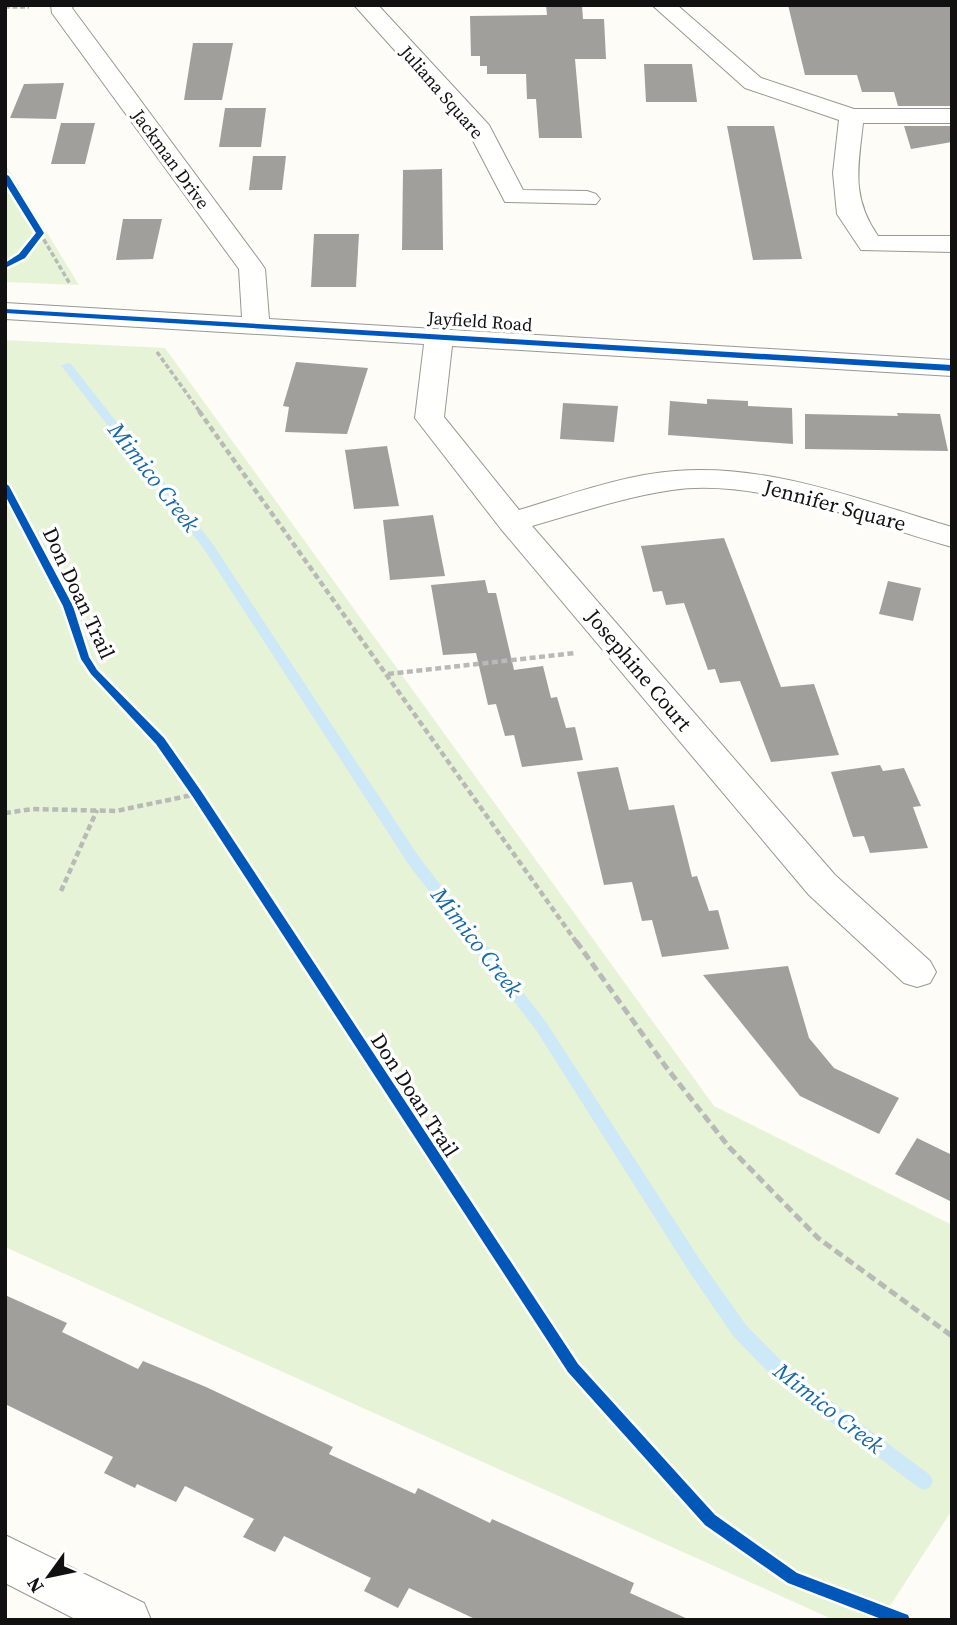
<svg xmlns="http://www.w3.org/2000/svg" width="957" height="1625" viewBox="0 0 957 1625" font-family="'Source Serif 4',serif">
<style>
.green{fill:#e7f3d7}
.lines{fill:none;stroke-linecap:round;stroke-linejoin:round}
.stream{fill:#cde8f7;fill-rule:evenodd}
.building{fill:#a19f9c}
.street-casing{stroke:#979795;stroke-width:2}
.path-far2{stroke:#b9b9b8;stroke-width:3.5;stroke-dasharray:5 2.5;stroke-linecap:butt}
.path-far1{stroke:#b9b9b8;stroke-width:4.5;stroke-dasharray:6 3.5;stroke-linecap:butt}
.path{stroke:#b9b9b8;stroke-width:5;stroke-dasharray:9 4.5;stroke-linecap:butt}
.street{fill:#fffffe;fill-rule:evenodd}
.cycleway-casing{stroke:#fff;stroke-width:5}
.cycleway{fill:#0057b8;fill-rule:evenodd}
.labels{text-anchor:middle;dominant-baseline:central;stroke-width:7;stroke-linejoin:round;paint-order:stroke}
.far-street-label{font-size:18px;fill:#111;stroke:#fff}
.street-label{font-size:21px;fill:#111;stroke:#fff}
.water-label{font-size:23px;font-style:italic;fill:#1768a6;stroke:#fff}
</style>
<rect width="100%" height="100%" fill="#fdfcf7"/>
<!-- green -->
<g class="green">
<path d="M5,164L79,285L5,282Z"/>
<path d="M5,340L165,348L714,1106L952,1225V1510L881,1620H834L5,1247Z"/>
</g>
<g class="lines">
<!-- stream -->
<path class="stream" d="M67,363L71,364L212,543L419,857L546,1022L702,1263L746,1325L792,1372L930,1475L933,1481L930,1487L924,1490L918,1487L780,1384L734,1337L690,1273L536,1030L409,865L204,549L63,368L61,366Z"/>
</g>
<!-- building -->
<g class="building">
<path d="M546,5H582L583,19H604L606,59H575L582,138H539L536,99H527L526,74H487V66H480V56H471L470,16L547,15Z"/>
<path d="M788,5H952V106H898L894,92H862L857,75H805Z"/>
<path d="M193,43H233L222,100H184Z"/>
<path d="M644,64H692L697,102H646Z"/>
<path d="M64,83L56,119L10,118L24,84Z"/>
<path d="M225,108H266L261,147H219Z"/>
<path d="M61,123H95L85,164H51Z"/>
<path d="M727,126H774L802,259L753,260Z"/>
<path d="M904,126H952V142L911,149Z"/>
<path d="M253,156H286L282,190H249Z"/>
<path d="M442,169L443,250H402L403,170Z"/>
<path d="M123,219H162L153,259L116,260Z"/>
<path d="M314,234H359L356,287H311Z"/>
<path d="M296,362L368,368L347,434L285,432L289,407L283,406Z"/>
<path d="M707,399L748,401V406L792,408L793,444L668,435L670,401L707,404Z"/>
<path d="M563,403L618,406L614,442L560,439Z"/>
<path d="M897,413L940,414L948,451L805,449V414L898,416Z"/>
<path d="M387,446L399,506L354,509L345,450Z"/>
<path d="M433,515L445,576L390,580L383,520Z"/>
<path d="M724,538L781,687L814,684L839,755L771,762L740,681L720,683L715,669L708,670L684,603L666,605L662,591L653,592L641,546Z"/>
<path d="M485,580L488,593H496L514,670L543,666L551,698L557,697L566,728L575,727L583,760L522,767L514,735L505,736L496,704L488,705L476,653L443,655L431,585Z"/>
<path d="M888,581L921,588L913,621L879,614Z"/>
<path d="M880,765L883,771L904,768L921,806L913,807L928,848L870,853L864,836L853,837L831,772Z"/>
<path d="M618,767L629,810L674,805L692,877L697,876L709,911L718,910L729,949L662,957L652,920L642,921L632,882L604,885L577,772Z"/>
<path d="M788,966L809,1038L834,1068L899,1098L879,1134L800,1096L703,975Z"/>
<path d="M917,1138L952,1155V1202L895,1174Z"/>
<path d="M5,1295L67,1323L62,1332L138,1369L143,1361L206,1387L333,1447L329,1454L415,1494L418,1488L490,1523L492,1519L634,1583L630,1593L690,1620H477L409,1588L398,1608L364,1591L371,1578L284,1536L275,1552L243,1537L254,1519L185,1486L176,1502L137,1484L135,1488L104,1473L113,1457L5,1404Z"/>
</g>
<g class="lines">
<!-- street casing -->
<g class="street-casing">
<g id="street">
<path d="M51,5H74L72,8L261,263L265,269L269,319L952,360V376L452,346L444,417L519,510C569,495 622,475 675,471C769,463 863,501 952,527V547C868,524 759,477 672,490C624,497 578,513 532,526L835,875L930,961L936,972L930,983L917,987L904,983L809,895L501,529L415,418L424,344L5,319V303L242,317L239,269L52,13Z"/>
<path d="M354,5H378L489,125L523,190L587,191L596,194L600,199L596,204L505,202L469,133Z"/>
<path d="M652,5H677L761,78L854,109H952V123H863C858,168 851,197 878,236H952V252L861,250L837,214L833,173L839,120L745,88Z"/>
<path d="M5,1535L144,1603L151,1620H77L5,1583Z"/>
</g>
</g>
<!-- path-far2 -->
<g class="path-far2">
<path d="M5,7H29"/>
<path d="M5,176L40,233L22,256L5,266"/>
<path d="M40,233L70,284"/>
<path d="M157,352L200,412"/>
</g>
<!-- path-far1 -->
<g class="path-far1">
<path d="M199,411L577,943"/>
<path d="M5,486L68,606L84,657L94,672L160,741L294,943"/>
<path d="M388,674L575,653"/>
<path d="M5,813L33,809L116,811L197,794"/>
<path d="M61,891L97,810"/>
</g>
<!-- path -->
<g class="path">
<path d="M293,941L573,1368L710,1520L793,1578L903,1620"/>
<path d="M576,941L666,1067L729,1147L818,1238L952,1336"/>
</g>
<!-- street -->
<use href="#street" class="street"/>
<!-- cycleway casing -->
<g class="cycleway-casing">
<g id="cycleway">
<path d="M5,174L9,176L44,233L25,258L5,268V263L19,254L36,233L5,183Z"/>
<path d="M5,309L952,365V371L5,313Z"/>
<path d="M5,483L9,486L73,606L89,657L97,670L164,738L201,791L578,1364L715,1515L797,1573L908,1615L910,1620H884L788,1583L705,1525L568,1372L193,797L156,744L91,674L81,659L63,606L5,495Z"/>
</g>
</g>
<!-- cycleway -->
<use href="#cycleway" class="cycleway"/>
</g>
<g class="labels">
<!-- far-street labels -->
<g class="far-street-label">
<text transform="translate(442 92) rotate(49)">Juliana Square</text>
<text transform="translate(171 159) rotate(54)">Jackman Drive</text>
<text transform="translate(480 321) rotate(4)">Jayfield Road</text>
</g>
<!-- street labels -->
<g class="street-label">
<text transform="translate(835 505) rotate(15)">Jennifer Square</text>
<text transform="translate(79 593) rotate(65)">Don Doan Trail</text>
<text transform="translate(639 670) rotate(50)">Josephine Court</text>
<text transform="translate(415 1095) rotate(57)">Don Doan Trail</text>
</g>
<!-- water labels -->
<g class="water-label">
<text transform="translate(154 477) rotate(52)">Mimico Creek</text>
<text transform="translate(477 942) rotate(52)">Mimico Creek</text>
<text transform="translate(829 1408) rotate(38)">Mimico Creek</text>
</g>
</g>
<!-- border -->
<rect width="957" height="1625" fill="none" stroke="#111111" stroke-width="14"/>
<!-- north arrow -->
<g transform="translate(49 1576) rotate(237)" stroke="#ffffff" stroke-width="5" paint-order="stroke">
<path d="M0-5L12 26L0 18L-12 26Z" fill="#111111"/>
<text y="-10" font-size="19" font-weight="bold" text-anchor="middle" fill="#111111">N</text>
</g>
</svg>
